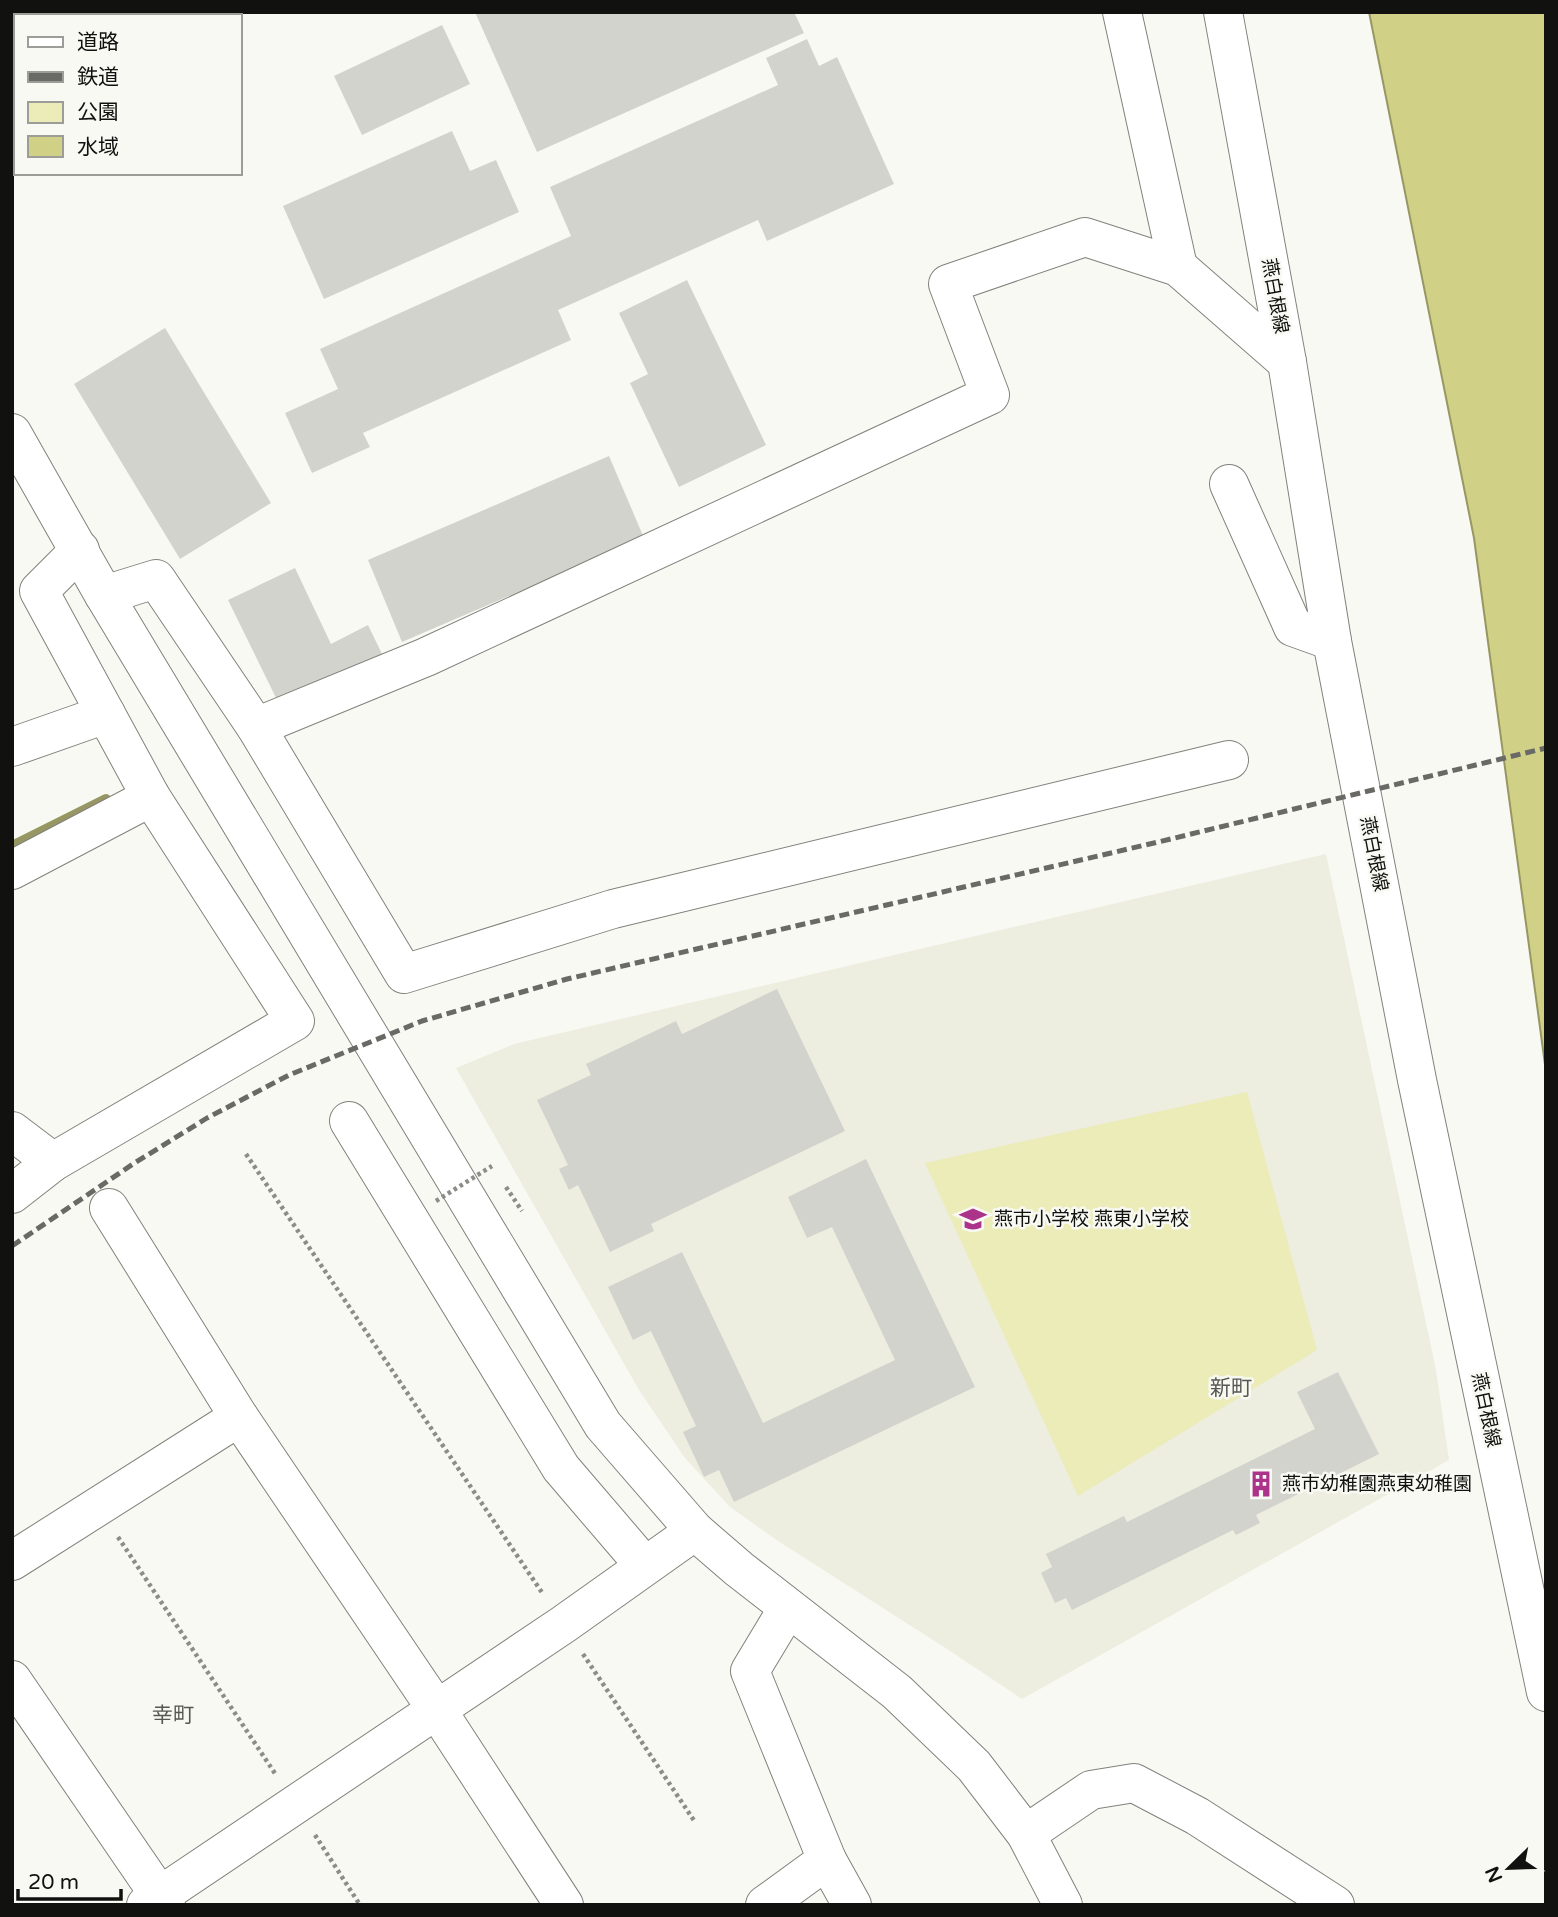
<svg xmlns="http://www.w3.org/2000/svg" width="1558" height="1917" viewBox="0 0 1558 1917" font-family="'Varela Round','Noto Sans JP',sans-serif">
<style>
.built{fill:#edede0}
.green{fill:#ebecb7}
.water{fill:#d0d087;stroke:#979763;stroke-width:2}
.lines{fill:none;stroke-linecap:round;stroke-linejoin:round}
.stream{stroke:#979763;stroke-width:10}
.building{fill:#d3d3ce}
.minor-casing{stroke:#82827d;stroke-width:40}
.major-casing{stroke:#82827d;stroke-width:40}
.path{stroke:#8c8c89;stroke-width:4.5;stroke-dasharray:3.5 3.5;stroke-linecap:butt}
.minor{stroke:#fff;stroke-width:38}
.major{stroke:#fff;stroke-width:38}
.rail{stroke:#696966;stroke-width:5;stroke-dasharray:10 5;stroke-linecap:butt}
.path-bridge{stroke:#8c8c89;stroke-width:4.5;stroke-dasharray:3.5 3.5;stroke-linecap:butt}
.labels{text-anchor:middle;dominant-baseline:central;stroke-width:5;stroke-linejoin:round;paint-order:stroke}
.street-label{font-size:19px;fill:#11110f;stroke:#f9f9f4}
.poi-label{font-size:19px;fill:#11110f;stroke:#f9f9f4;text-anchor:start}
.neighbourhood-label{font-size:21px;fill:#585853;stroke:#f9f9f4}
</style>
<rect width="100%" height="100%" fill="#f9f9f4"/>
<!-- built -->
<path class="built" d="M1326,854L1436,1370L1449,1460L1022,1699L944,1647L778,1541L730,1507L685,1458L639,1390L456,1068L514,1044Z"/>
<!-- green -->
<path class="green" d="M1247,1092L1317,1350L1078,1496L925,1163Z"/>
<!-- water -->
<path class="water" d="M1369,12H1546V1072L1474,538Z"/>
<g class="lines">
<!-- stream -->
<path class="stream" d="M12,846L106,799"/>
</g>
<!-- building -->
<g class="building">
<path d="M169,12H205V13L196,16H170Z"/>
<path d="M475,12H794L804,33L537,152Z"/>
<path d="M442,25L470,84L362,135L334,76Z"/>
<path d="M807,39L819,66L837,57L894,184L767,241L758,220L558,310L571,340L363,433L370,447L312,473L285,413L338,389L320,349L571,236L550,187L778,85L766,58Z"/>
<path d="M452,131L470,171L496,160L519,212L324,299L283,206Z"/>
<path d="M687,280L766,445L679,487L630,383L648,374L619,313Z"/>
<path d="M165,328L271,503L180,559L74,384Z"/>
<path d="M609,456L644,538L402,642L368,560Z"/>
<path d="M295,568L331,644L368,625L383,656L280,706L228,600Z"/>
<path d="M777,989L845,1131L651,1224L654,1231L610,1252L578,1185L569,1190L559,1169L568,1165L537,1100L591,1075L586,1064L676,1021L682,1034Z"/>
<path d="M866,1159L975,1387L734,1502L719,1470L704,1477L683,1432L696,1426L651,1331L633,1340L608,1287L682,1252L763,1423L895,1360L832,1227L807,1238L788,1197Z"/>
<path d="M1338,1372L1379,1454L1256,1515L1260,1523L1236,1535L1233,1530L1072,1610L1066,1598L1055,1603L1041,1573L1052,1567L1046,1554L1124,1516L1127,1522L1315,1429L1297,1392Z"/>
</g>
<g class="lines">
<!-- minor casing -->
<g class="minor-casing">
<g id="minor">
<path d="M1122,12L1178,267"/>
<path d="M12,433L104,595L603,1425L695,1531L739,1569L897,1692L974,1766L1026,1834L1063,1905"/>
<path d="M1229,484L1293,627L1332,641"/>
<path d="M104,595L156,579L256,727L404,974L613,909L1229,760"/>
<path d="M256,727L426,657L990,395L948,284L1085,237L1178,267L1287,362"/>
<path d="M12,747L106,714"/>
<path d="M12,870L151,797"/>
<path d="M349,1121L561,1468L644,1565"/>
<path d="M12,1131L53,1162"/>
<path d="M12,1194L53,1162L295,1021L151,797L39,591L80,550"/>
<path d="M109,1208L239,1417L437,1710L564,1905"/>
<path d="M12,1561L239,1417"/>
<path d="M788,1608L750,1671L827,1860L852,1905"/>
<path d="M12,1680L166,1905"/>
<path d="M1026,1834L1091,1790L1134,1783L1197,1816L1335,1905"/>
<path d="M146,1905L564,1624L695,1531"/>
<path d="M765,1905L827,1860"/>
</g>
</g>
<!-- major casing -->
<g class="major-casing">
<path id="major" d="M1223,12L1287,362L1332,641L1417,1080L1546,1692"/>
</g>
<!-- path -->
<g class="path">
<path d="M246,1154L543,1594"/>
<path d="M506,1187L522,1211"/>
<path d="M118,1537L276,1775"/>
<path d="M583,1654L695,1822"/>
<path d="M315,1835L360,1905"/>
</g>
<!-- minor -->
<use href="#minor" class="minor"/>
<!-- major -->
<use href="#major" class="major"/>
<!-- rail -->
<path class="rail" d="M12,1246L133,1164L207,1118L289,1075L422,1021L567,979L1154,843L1546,748"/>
<!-- path-bridge -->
<path class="path-bridge" d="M436,1201L492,1166"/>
</g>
<!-- icons -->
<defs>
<g id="school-bare" transform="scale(2.1)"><path d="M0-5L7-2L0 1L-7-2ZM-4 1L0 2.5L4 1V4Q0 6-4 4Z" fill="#ab338a" stroke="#f9f9f4" stroke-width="2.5" paint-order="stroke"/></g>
<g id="building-bare" transform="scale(2.1)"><path d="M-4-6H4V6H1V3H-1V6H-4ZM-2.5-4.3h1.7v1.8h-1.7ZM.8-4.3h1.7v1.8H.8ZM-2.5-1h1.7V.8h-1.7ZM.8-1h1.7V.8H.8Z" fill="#ab338a" stroke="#f9f9f4" stroke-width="2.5" paint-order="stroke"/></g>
</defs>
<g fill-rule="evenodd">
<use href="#school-bare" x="973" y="1219"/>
<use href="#building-bare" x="1261" y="1484"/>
</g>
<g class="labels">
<!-- street labels -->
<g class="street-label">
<text transform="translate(1275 296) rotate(80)">燕白根線</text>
<text transform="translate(1374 854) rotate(79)">燕白根線</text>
<text transform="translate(1486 1410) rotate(78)">燕白根線</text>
</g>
<!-- poi labels -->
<g class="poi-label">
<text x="994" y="1219">燕市小学校 燕東小学校</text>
<text x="1282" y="1484">燕市幼稚園燕東幼稚園</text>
</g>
<!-- neighbourhood labels -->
<g class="neighbourhood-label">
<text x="1231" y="1388">新町</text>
<text x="173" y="1715">幸町</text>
</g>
</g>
<!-- border -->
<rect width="1558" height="1917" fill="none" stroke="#11110f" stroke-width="28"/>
<!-- legend -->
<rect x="14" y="14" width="228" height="161" fill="#f9f9f4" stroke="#9c9c98" stroke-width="2"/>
<rect x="28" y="37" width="35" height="10" fill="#ffffff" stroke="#9c9c98" stroke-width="2"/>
<text x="77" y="49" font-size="21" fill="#11110f">道路</text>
<rect x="28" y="72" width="35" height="10" fill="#696966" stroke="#9c9c98" stroke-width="2"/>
<text x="77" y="84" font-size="21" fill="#11110f">鉄道</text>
<rect x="28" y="102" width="35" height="21" fill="#ebecb7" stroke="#9c9c98" stroke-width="2"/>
<text x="77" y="119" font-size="21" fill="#11110f">公園</text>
<rect x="28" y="136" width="35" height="21" fill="#d0d087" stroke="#9c9c98" stroke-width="2"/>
<text x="77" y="154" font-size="21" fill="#11110f">水域</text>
<!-- north arrow -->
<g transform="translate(1509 1868) rotate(247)" stroke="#f9f9f4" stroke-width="5" paint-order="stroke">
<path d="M0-5L12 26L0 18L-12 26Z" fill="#11110f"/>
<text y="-10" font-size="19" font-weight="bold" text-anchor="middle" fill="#11110f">N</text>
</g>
<!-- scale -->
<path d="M18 1889v10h103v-10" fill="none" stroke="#11110f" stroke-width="3.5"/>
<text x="28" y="1889" font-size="21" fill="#11110f" stroke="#f9f9f4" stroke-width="5" paint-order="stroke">20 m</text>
</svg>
